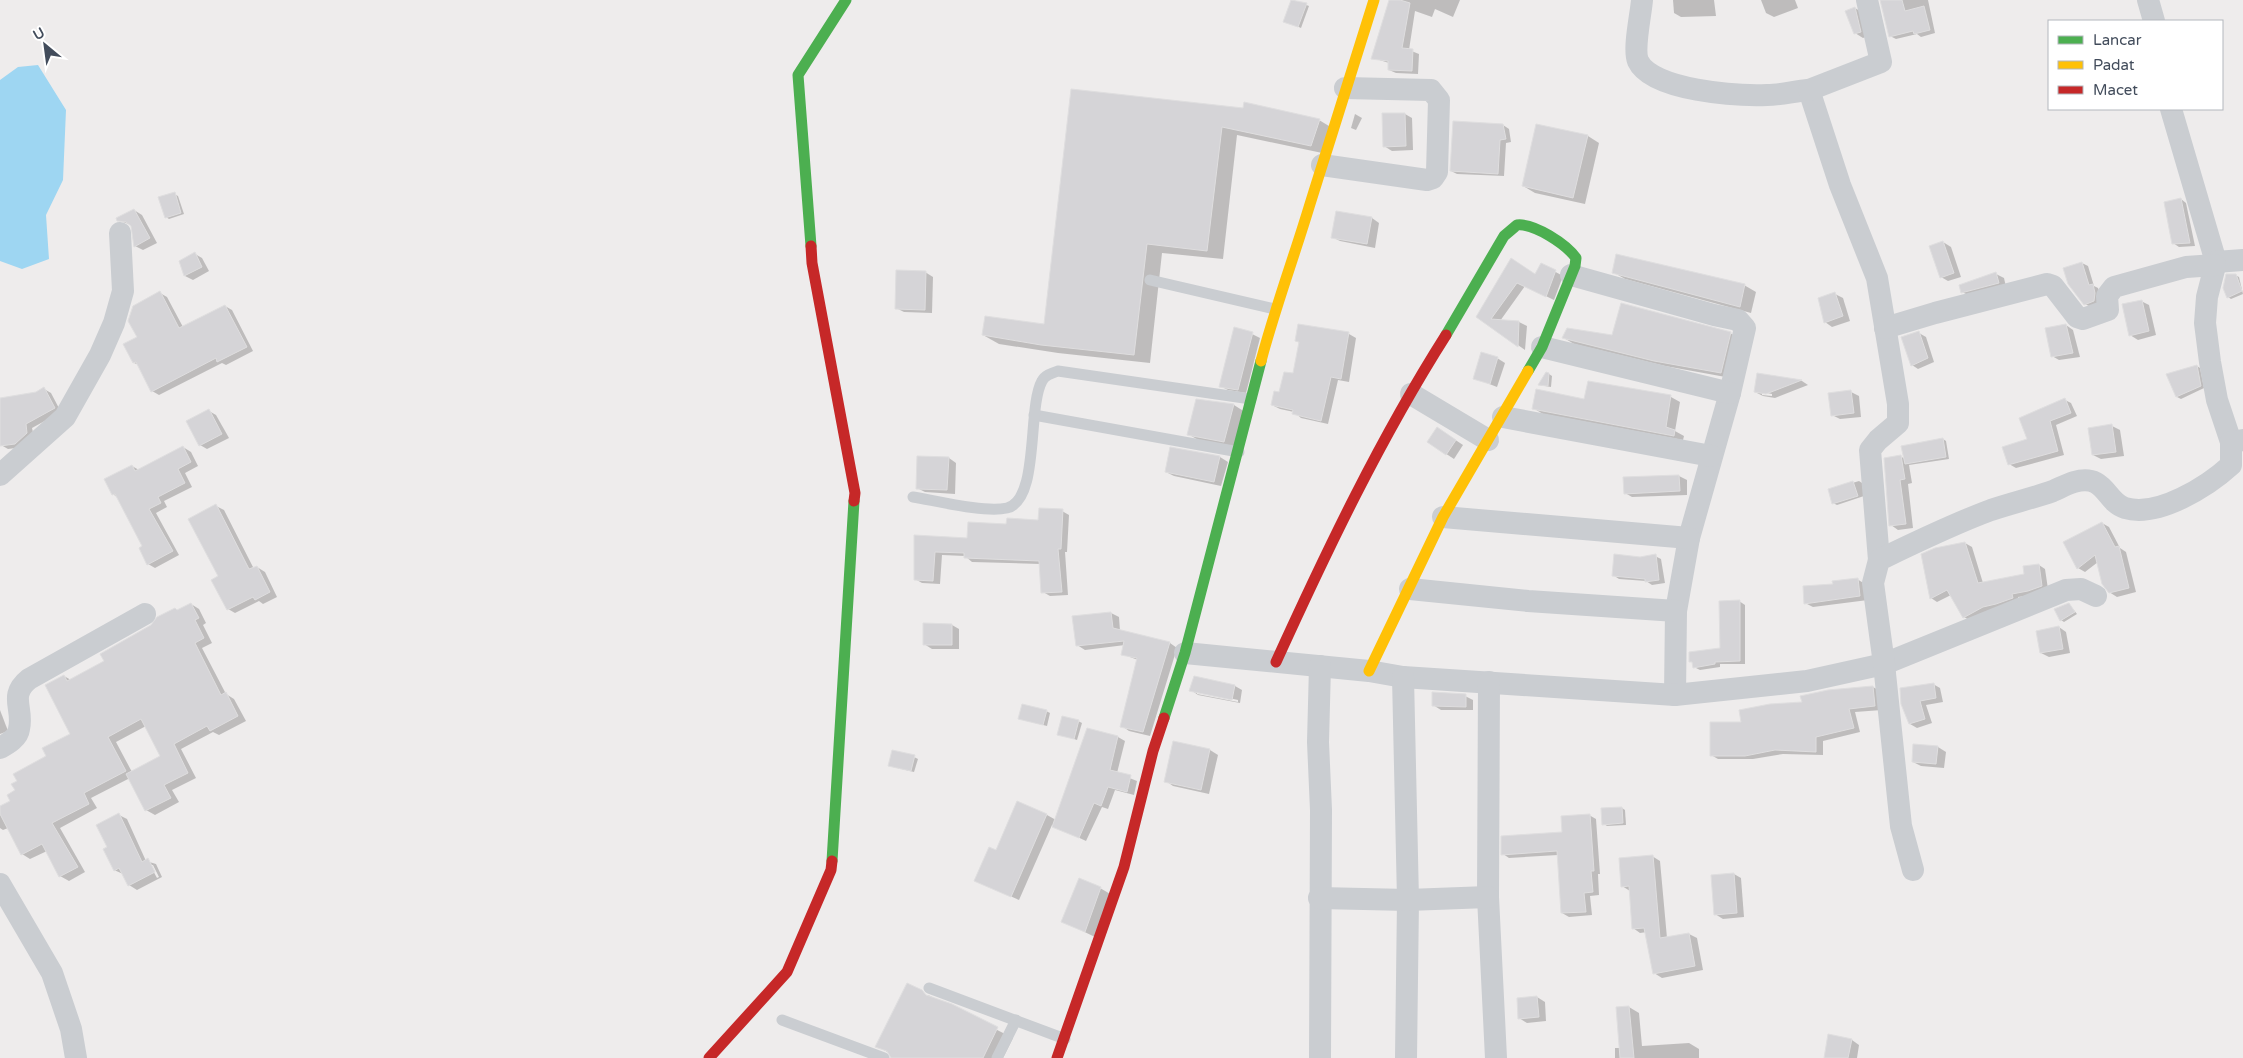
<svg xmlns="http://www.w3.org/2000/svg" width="2243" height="1058" viewBox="0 0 2243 1058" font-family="'Varela Round',sans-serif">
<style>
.water{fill:#9ed6f2}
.shadow{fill:#0003;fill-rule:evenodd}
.building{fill:#d5d4d7;stroke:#dfdedf}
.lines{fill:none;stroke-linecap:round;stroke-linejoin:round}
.lane{stroke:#cacdd1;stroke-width:11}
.street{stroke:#cacdd1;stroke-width:22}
.fast{stroke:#4caf50;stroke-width:11}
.slow{stroke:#ffc107;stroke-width:11}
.jam{stroke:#c62828;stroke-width:11}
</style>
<rect width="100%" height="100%" fill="#eeecec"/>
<!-- water -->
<path class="water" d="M38,65L66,110L63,180L46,215L49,259L22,269L0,261V80L18,67Z"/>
<!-- shadow -->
<g class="shadow">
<path d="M1293,0L1309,6L1301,28L1285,21Z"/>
<path d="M1390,0H1460L1453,17L1435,9L1432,17L1415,11L1409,50L1419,54L1418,74L1396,73L1389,70V63L1373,58Z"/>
<path d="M1673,0H1714L1716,16L1681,17L1674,13Z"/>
<path d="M1761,0H1795L1798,8L1774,17L1766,13Z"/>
<path d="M1882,0H1928L1935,33L1921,37L1917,34L1896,39L1890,36Z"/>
<path d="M1855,8L1863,13L1868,36L1863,38L1855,33Z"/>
<path d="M1072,90L1319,120L1334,129L1327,154L1237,135L1223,259L1162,253L1150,363L1058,353L999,344L983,335L1045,325Z"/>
<path d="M1355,114L1362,118L1356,130L1351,128Z"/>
<path d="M1405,114L1412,118L1413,150L1392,151L1384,146Z"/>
<path d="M1503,125L1509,129L1511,142L1506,143L1504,176L1457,174L1451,171Z"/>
<path d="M1588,136L1599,143L1585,204L1535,193L1523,186Z"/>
<path d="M174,194L178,196L184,214L169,219L166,217Z"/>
<path d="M2181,199L2186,203L2195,246L2179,247L2173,243Z"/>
<path d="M134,210L142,215L157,243L143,250L135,246L131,225L118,220Z"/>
<path d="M1372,218L1379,223L1375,248L1340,241L1332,237Z"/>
<path d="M1943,242L1951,247L1961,277L1948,281L1941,277Z"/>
<path d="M195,254L202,258L209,271L193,280L185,276Z"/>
<path d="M1512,259L1536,275L1541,264L1563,276L1554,300L1525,286L1500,321L1519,322L1527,326L1525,350L1478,317Z"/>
<path d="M2082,263L2088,266L2094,286L2098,288L2100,296L2099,304L2091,307L2085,304Z"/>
<path d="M925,272L933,277L932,313L904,312L896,308Z"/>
<path d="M1613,272L1744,285L1756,292L1751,313L1625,279Z"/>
<path d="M1996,274L2004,278L2006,287L1970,296L1962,292Z"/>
<path d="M2235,275L2239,277L2243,294L2231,299L2228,297Z"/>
<path d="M160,293L167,297L183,327L225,306L232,310L253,351L226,365L222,363L159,395L152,391L139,365L134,363Z"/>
<path d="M1835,294L1843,298L1850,321L1832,327L1825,322Z"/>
<path d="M2141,301L2149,305L2156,335L2138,340L2130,335Z"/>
<path d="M1299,325L1349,334L1356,338L1349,382L1338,380L1328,424L1301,418L1294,412L1280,409L1272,405L1294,375L1300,343L1296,341Z"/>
<path d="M2066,325L2073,330L2080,357L2059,360L2052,356Z"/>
<path d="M1730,333L1740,339L1731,378L1665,366L1574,344L1564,338Z"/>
<path d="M1919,333L1926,337L1934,362L1918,369L1912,365Z"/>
<path d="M1252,334L1260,338L1246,393L1228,390L1220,386Z"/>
<path d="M1497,358L1505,363L1497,387L1474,378Z"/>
<path d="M2197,366L2200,368L2204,388L2181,399L2177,397L2168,375Z"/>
<path d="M1549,374L1552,376L1551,387L1539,385Z"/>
<path d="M1758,375L1802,381L1808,385L1775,398L1763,396L1755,392ZM1762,392L1772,394V396L1762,395Z"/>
<path d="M1589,382L1671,397L1680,402L1675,431L1684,436L1683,440L1543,414L1533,408L1585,401Z"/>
<path d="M44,389L51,393L61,412L32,428L34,437L23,447L8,449L1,445L0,399L36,393Z"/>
<path d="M1851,392L1859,396L1861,417L1840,419L1832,415Z"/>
<path d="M2065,400L2071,403L2077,416L2056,425L2064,455L2016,468L2009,464Z"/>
<path d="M1234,405L1245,412L1236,448L1200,441L1188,434Z"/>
<path d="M209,411L216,415L229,438L207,449L200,445Z"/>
<path d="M2112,426L2120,430L2124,456L2101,459L2093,455Z"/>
<path d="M1445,433L1463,445L1454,459L1428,442Z"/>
<path d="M1943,439L1946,441L1949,459L1909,465L1912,483L1908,484L1913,528L1898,530L1891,525L1900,456L1905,459Z"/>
<path d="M183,447L191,452L198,466L185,473L192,487L164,501L167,507L156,513L179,555L155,568L148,564L144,547L118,498L113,494L132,466L139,470Z"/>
<path d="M1171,449L1220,457L1228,462L1221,486L1174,476L1166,472Z"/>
<path d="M949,458L956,463L955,494L925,492L917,488Z"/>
<path d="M1679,476L1687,480V495L1632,497L1625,493Z"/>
<path d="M1859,481L1862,483L1864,496L1837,505L1833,503L1829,490Z"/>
<path d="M216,506L224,510L254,569L257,567L265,572L277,597L263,604L259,601L235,613L228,609L219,577Z"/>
<path d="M1062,511L1069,515L1067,552H1065L1068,595L1050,596L1043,592L1040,564L972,562L965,556L942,555L940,584L922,583L915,579V536L968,539L1008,525L1039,521Z"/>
<path d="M2102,523L2109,527L2120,548L2126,552L2136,592L2117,597L2109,592L2098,562L2085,572L2078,568Z"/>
<path d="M1965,543L1972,547L1983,583L2026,575L2039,565L2045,569L2048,589L2035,595L2018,597L2019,601L1971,621L1964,617L1951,595L1937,602L1931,598Z"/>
<path d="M1655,556L1661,559L1665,583L1652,585L1646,581L1619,579L1613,575L1640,558Z"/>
<path d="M1857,579L1865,584L1868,600L1813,607L1805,603L1834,585Z"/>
<path d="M1739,601L1745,605V664H1720V667L1700,670L1694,667L1721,649Z"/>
<path d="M191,604L199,609L206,623L203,625L212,643L202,648L226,694L234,699L246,721L219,735L213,732L181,749L196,778L172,790L179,802L155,815L146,810L130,778L91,798L97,808L60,828L85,872L69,881L60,876L47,851L30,859L22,854L8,828L3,830L0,828V808L11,801L17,791L72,734L64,676L71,680L106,662L178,611ZM146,726L162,757L132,772L116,742Z"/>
<path d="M2069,604L2077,614L2064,622L2061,620Z"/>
<path d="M1111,613L1119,617L1120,631L1170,643L1177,648L1150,736L1129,731L1122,726L1138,660L1122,654L1125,645L1085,650L1077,645Z"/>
<path d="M952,625L959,629V649H932L924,644Z"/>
<path d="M2059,627L2066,632L2070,653L2049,657L2041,653Z"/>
<path d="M1195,678L1235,686L1242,690L1240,703L1198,695L1191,690ZM1197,691L1238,700V702L1197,694Z"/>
<path d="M1933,684L1940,688L1943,702L1926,705L1932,723L1917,728L1910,724L1901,689Z"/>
<path d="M1873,687L1880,691L1882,710L1855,712L1860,732L1823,741V755L1783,754L1753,759H1718L1711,755L1743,723L1803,703Z"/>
<path d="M1465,696L1473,700V710H1441L1433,705Z"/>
<path d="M0,710L8,731L0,734Z"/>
<path d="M1046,711L1050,713L1047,726L1023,720Z"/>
<path d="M1078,721L1082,723L1077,740L1059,734Z"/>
<path d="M1088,730L1118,737L1125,741L1117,773L1137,781L1134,795L1115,790L1108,809L1102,807L1086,841L1052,825L1019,900L976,881L997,852L1047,815L1056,820Z"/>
<path d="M1174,742L1210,750L1218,755L1209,794L1173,786L1166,781Z"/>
<path d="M1915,745L1938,747L1946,752L1944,768L1921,766L1913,762Z"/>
<path d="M914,757L918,759L914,772L893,767Z"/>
<path d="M1622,808L1625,810L1626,825L1607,826L1604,824Z"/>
<path d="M119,815L127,819L146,861L156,864L162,877L137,890L129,885L123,874L114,870L109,847ZM150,865H153L159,877L157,878Z"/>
<path d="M1589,815L1596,819L1600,874H1598L1599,895L1590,896L1592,915L1569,917L1562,913L1558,855L1509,858L1503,854L1563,833Z"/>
<path d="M1652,856L1660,861L1667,938L1689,934L1697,938L1703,970L1662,978L1654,973L1647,932L1640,933L1633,928L1630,891L1622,886Z"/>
<path d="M1734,874L1741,878L1744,917L1723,919L1715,914Z"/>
<path d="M1100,888L1112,895L1097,938L1062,921Z"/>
<path d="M928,995L1013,1038L1003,1058H892L891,1054L877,1046L931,999Z"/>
<path d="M1537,997L1545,1002L1546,1021L1527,1023L1519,1018Z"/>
<path d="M1629,1007L1639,1013L1642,1046L1689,1043L1699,1049V1058H1615V1048H1620Z"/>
<path d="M1852,1040L1859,1045L1857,1058H1828Z"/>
</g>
<!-- building -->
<g class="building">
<path d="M1291,0L1307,3L1298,27L1283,22Z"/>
<path d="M1389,0H1400L1410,3L1402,48L1413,49L1412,71L1388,70V61L1371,59Z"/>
<path d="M1880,0H1902L1905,11L1924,6L1930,30L1914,34L1913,31L1889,37Z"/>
<path d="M1855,7L1861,32L1854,34L1845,11Z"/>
<path d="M1071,89L1243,108L1244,102L1320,119L1311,146L1222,127L1207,251L1147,244L1134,355L1041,345L982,335L985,316L1044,324Z"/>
<path d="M1382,113H1405L1406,146L1383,147Z"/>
<path d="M1453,121L1503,124L1506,139L1500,140L1498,174L1450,171Z"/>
<path d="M1536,124L1588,135L1573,198L1522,186Z"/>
<path d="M175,192L181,213L165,218L158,197Z"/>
<path d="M2181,198L2190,243L2172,244L2164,202Z"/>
<path d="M134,209L150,238L134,247L131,226L126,222L117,221L116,218Z"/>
<path d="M1336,211L1372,217L1367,244L1331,238Z"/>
<path d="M1943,241L1954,273L1940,278L1929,246Z"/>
<path d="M195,252L202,267L184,276L179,261Z"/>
<path d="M1616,254L1745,284L1740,307L1612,273Z"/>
<path d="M1511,258L1535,274L1541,263L1556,270L1546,297L1517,283L1491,319L1519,321L1518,347L1476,317Z"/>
<path d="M2082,262L2089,285L2093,284L2095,293L2094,301L2084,305L2068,284L2063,268Z"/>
<path d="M896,270L926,271L925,310L895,309Z"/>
<path d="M1996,272L1999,283L1961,293L1959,285Z"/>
<path d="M2226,274H2236L2242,291L2227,298L2223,288Z"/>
<path d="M160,291L179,328L225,305L247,347L217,362L216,358L151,392L136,362L133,363L123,344L137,337L128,321L133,306Z"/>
<path d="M1835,292L1843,316L1824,323L1818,298Z"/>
<path d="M2142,300L2149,331L2129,336L2122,304Z"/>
<path d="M1621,303L1731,332L1721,373L1654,361L1562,338L1567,328L1612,335Z"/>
<path d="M1298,324L1349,332L1341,379L1331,377L1321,421L1292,414L1293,410L1271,405L1274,391L1279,392L1284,372L1293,373L1299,342L1295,341Z"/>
<path d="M2066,324L2073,353L2051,357L2045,328Z"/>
<path d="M1234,327L1253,332L1238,390L1219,387Z"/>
<path d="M1919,331L1928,358L1911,366L1901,337Z"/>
<path d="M1481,352L1498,357L1490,384L1473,379Z"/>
<path d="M2197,365L2201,386L2176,397L2166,374Z"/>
<path d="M1546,372L1549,373L1548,386L1538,385Z"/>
<path d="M1757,373L1802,380L1766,394L1754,392Z"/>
<path d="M1588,381L1671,395L1666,427L1675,430L1674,436L1532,409L1536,389L1584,399Z"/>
<path d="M44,387L55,408L26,424L27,433L15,444L0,446V398L36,392Z"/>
<path d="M1851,390L1854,413L1831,416L1828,393Z"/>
<path d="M2065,398L2071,413L2050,421L2058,451L2008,465L2002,447L2027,439L2019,418Z"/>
<path d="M1196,399L1234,404L1224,442L1187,435Z"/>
<path d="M209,409L222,434L199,446L186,421Z"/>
<path d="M2112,424L2116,452L2092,455L2088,428Z"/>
<path d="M1437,427L1456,440L1446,455L1427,442Z"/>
<path d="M1943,438L1946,457L1905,464L1901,446Z"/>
<path d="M183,446L191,462L178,469L185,483L158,497L161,503L149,509L173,551L147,565L139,548L142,546L115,494L112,495L104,479L132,465L135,471Z"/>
<path d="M1170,447L1220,456L1214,482L1165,472Z"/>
<path d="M1901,455L1905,479L1900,480L1906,524L1889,526L1884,458Z"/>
<path d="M917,456L949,457L947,490L916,489Z"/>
<path d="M1679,475L1680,491L1624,494L1623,477Z"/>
<path d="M1853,481L1858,496L1832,504L1828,489Z"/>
<path d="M216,504L249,569L257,566L270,592L255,600L253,597L227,610L211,580L218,576L188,519Z"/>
<path d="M1039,508L1063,509L1061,549H1058L1062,592L1041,593L1039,561L964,558V553L935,552L933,581L914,580V535L967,538L968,522L1006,524L1007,518L1038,520Z"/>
<path d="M2102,522L2115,547L2119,546L2129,588L2109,593L2102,584L2095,555L2077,569L2063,542Z"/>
<path d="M1965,542L1978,583L2024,574L2023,566L2039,564L2042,586L2028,591L2012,594L2013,598L1996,604L1983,607L1963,618L1947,590L1930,599L1921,554L1935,548Z"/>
<path d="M1614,554L1640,557L1656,554L1659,580L1645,582V579L1612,576Z"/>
<path d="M1858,578L1860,596L1804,604L1803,586L1833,584L1832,581Z"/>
<path d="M1740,600V661L1715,662V664L1693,668L1692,662H1689V652L1720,648L1719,601Z"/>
<path d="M191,603L199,618L195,620L204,638L195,643L221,695L226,692L238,716L210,731L207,726L174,744L188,773L164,785L171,798L145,811L126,774L160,756L141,719L108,737L126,771L84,793L89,804L52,823L78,867L59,877L42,844L21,855L0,814V806L10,801L7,795L15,790L11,784L17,781L13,774L46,756L42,748L70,734L45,685L64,675L67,681L104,661L100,654L151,625L157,617L175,608L177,610Z"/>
<path d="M2069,603L2075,612L2060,621L2054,609Z"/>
<path d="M1111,612L1113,628L1170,642L1143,732L1120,727L1137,658L1121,655L1124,641L1076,646L1072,616Z"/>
<path d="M923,623L952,624V645H923Z"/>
<path d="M2059,626L2063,649L2040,653L2036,631Z"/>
<path d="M1194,676L1235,685L1232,700L1189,691Z"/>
<path d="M1934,683L1936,698L1920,701L1925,719L1909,724L1901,704L1900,688Z"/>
<path d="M1873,686L1875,706L1849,709L1854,728L1816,737V752L1775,750L1745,756H1710V722H1741L1739,710L1770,704L1802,702L1800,696L1828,690Z"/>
<path d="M1432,692L1466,694V707L1432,706Z"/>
<path d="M1022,704L1047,710L1043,725L1018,719Z"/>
<path d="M1062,716L1079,720L1074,739L1057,735Z"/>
<path d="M1087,728L1118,736L1110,770L1131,775L1127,792L1108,787L1101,806L1094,803L1079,838L1052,827Z"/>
<path d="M1173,741L1210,749L1201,790L1164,782Z"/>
<path d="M1913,744L1938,746L1936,764L1912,762Z"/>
<path d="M892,750L915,755L911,771L888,766Z"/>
<path d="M1017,801L1047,814L1011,897L974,881L989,847L996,850Z"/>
<path d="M1622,807L1623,823L1602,825L1601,808Z"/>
<path d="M119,813L142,862L148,858L155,872L128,886L119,868L114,871L103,849L107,847L96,825Z"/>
<path d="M1590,814L1594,871H1591L1593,892L1584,893L1586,912L1561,913L1557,851L1501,855V836L1562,832L1561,816Z"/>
<path d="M1653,855L1660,938L1689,933L1695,966L1653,974L1644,928L1632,929L1629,886L1621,887L1619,858Z"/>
<path d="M1734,873L1737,913L1714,915L1711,875Z"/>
<path d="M1079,878L1101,887L1085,932L1061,922Z"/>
<path d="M907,983L922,990L926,995L952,1004L998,1027L983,1058H891L887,1051L875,1047Z"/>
<path d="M1537,996L1539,1017L1518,1019L1517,998Z"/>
<path d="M1629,1006L1634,1058H1620L1616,1007Z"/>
<path d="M1828,1034L1852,1039L1848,1058H1824Z"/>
</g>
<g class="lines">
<!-- lane -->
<g class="lane">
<path d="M1150,280L1275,309"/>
<path d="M1034,415L1239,452"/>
<path d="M913,497C937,501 985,513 1007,508C1040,500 1027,408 1042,381C1045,375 1052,373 1058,371L1251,399"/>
<path d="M929,988L1065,1039"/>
<path d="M782,1020L884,1058"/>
<path d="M997,1058L1016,1020"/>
</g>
<!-- street -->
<g class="street">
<path d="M1642,0C1641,14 1633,49 1638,61C1652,91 1738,96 1767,95C1781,95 1795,91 1809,90L1840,185L1877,278L1898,404V423L1878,440L1870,450L1879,560"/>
<path d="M2148,0L2154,21"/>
<path d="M1809,90L1881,62L1867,0"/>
<path d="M2171,109L2216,262L2207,297L2205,323L2210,362L2217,400L2231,442"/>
<path d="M1322,165L1427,180L1433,178L1437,172L1439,100L1431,90L1345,88"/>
<path d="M2216,262L2243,260"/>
<path d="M1571,275L1714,315L1738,320L1745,328L1730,393L1689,538L1676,611L1675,695"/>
<path d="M1885,328L1935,313L2047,284L2053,286L2077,317L2083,319L2108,310L2107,296L2114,287L2186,267L2215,265"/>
<path d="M1542,347L1730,393"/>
<path d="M1411,394L1488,440"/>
<path d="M1503,417L1711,456"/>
<path d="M0,475L65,417L100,355L114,323L123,291L120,233"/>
<path d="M1443,517L1689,538"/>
<path d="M1410,589L1528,601L1676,611"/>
<path d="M1185,653L1369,671L1403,677L1675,695L1807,681L1884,664L2066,590L2081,589L2096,596"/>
<path d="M1320,666L1318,742L1321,810L1320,1058"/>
<path d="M1403,677L1408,900L1406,1058"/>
<path d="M1489,682L1488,897L1496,1058"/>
<path d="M0,748C7,744 18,738 19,729C24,708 8,696 29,679L145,614"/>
<path d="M1913,870L1901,826L1884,664L1873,583L1879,560C1916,542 1953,524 1991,510C2012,503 2033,498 2053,491C2060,488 2067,484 2074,482C2106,473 2105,502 2125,508C2158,518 2208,486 2231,465V442L2243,440"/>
<path d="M0,884L52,973L71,1029L76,1058"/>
<path d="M1319,898L1408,900L1488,897"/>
</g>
<!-- fast -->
<g class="fast">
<path d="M811,246L798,75L846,0"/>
<path d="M1446,335L1504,236L1517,225C1534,223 1566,244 1576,258L1575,266L1542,347L1528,371"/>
<path d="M1164,718L1185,653L1261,361"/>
<path d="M832,861L854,501"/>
</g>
<!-- slow -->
<g class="slow">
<path d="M1261,361C1275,308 1294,257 1310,204C1332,136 1352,68 1374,0"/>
<path d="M1369,671L1443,517L1528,371"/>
</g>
<!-- jam -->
<g class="jam">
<path d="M811,246L812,263L855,493L854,501"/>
<path d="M1276,662C1327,550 1380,439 1446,335"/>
<path d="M709,1058L787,972L831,870L832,861"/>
<path d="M1057,1058L1124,867L1153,751L1164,718"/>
</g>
</g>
<!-- legend -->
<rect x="2048" y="20" width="175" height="90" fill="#ffffff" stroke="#b3b7bd"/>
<rect x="2058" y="36" width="25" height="8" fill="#4caf50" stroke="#b3b7bd"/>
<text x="2093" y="45" font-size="15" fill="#424c5b">Lancar</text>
<rect x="2058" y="61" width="25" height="8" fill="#ffc107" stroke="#b3b7bd"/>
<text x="2093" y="70" font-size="15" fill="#424c5b">Padat</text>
<rect x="2058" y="86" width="25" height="8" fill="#c62828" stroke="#b3b7bd"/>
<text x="2093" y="95" font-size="15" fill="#424c5b">Macet</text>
<!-- north arrow -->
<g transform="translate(45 45) rotate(331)" stroke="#ffffff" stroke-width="4" paint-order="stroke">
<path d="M0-4L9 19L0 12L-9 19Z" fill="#424c5b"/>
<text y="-8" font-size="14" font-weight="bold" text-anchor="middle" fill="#424c5b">U</text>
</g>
</svg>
